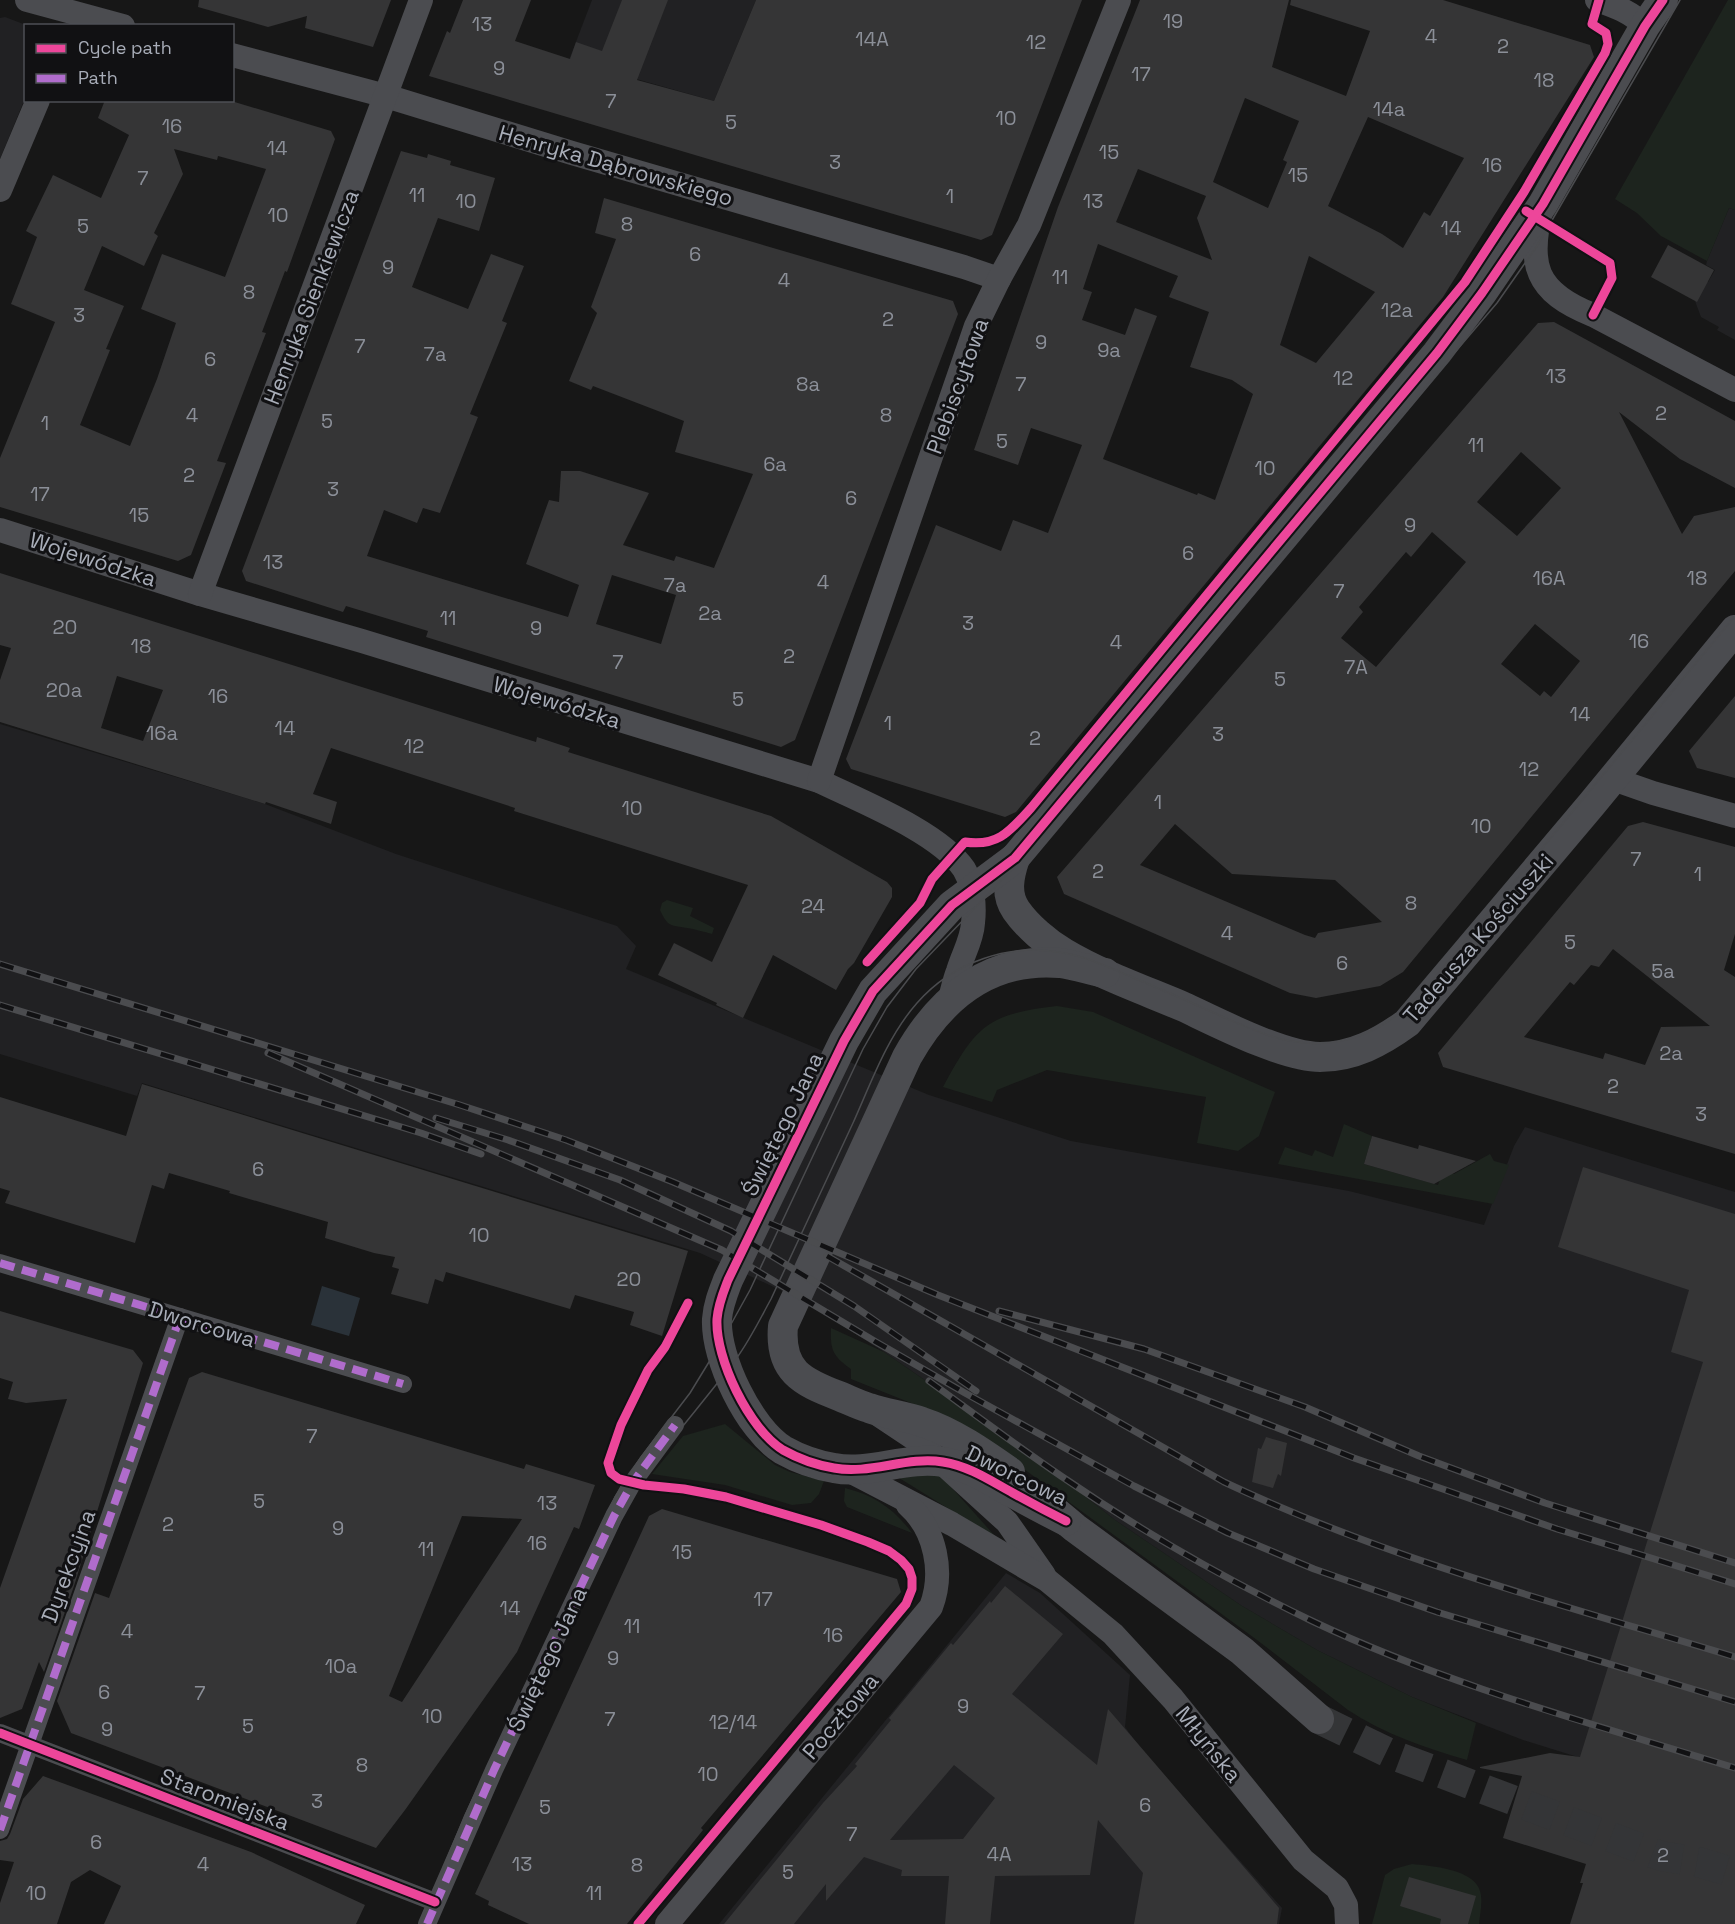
<svg xmlns="http://www.w3.org/2000/svg" width="1735" height="1924" viewBox="0 0 1735 1924" font-family="'Space Grotesk',sans-serif">
<style>
.built{fill:#212123}
.green{fill:#1d241e}
.water{fill:#2a3239}
.building{fill:#353536;fill-rule:evenodd}
.lines{fill:none;stroke-linecap:round;stroke-linejoin:round}
.tertiary-tunnel{stroke:#343537;stroke-width:30;stroke-dasharray:30 15;stroke-linecap:butt}
.pedestrian{stroke:#4b4c50;stroke-width:18}
.minor{stroke:#4b4c50;stroke-width:24}
.tertiary{stroke:#4b4c50;stroke-width:30}
.tram{stroke:#4b4c4f;stroke-width:1.5}
.rail-casing{stroke:#4b4c4f;stroke-width:7}
.rail{stroke:#111113;stroke-width:4.5;stroke-dasharray:14;stroke-linecap:butt}
.quiet{stroke:#b06ccc;stroke-width:8;stroke-dasharray:15 8;stroke-linecap:butt}
.cycleway-casing{stroke:#111113;stroke-width:13}
.cycleway{stroke:#ed469a;stroke-width:9}
.labels{text-anchor:middle;dominant-baseline:central;stroke-width:6;stroke-linejoin:round;paint-order:stroke}
.number-label{font-size:20px;fill:#8b8f98}
.street-label{font-size:22px;fill:#a8adb8;stroke:#111113}
</style>
<rect width="100%" height="100%" fill="#171717"/>
<!-- built -->
<g class="built">
<path d="M592,0H756L714,101L569,60Z"/>
<path d="M5,17L26,25V96L0,159V18Z"/>
<path d="M1729,208L1735,210V340L1717,330L1719,327L1701,317L1695,301L1705,281L1708,282L1715,270L1706,265L1707,261Z"/>
<path d="M0,724L265,804L396,854L617,926L636,946L626,969L929,1095L1071,1141L1349,1191L1484,1225L1514,1146L1525,1127L1735,1192V1806L1523,1740L1412,1697L1317,1650L1242,1606L1115,1520L1028,1451L884,1352L804,1301L700,1253L142,1083L137,1096L0,1054Z"/>
<path d="M1006,1573L1040,1593L1130,1675L1125,1727L1144,1753L1282,1908L1279,1924H719Z"/>
</g>
<!-- green -->
<g class="green">
<path d="M1728,0H1735V210L1729,208L1707,261L1661,236L1637,213L1615,199Z"/>
<path d="M667,900L693,908L690,916L714,928L712,934C704,932 695,929 687,928C670,925 668,927 660,910L662,903Z"/>
<path d="M1057,1006L1093,1012L1275,1092L1259,1136L1238,1151L1197,1143L1206,1097L1047,1070L997,1090L992,1102L943,1087C976,1026 987,1014 1057,1006Z"/>
<path d="M1344,1124L1372,1136L1364,1164L1438,1185L1443,1171L1454,1174L1490,1154L1494,1161L1509,1165L1493,1204L1278,1164L1285,1147L1312,1156L1315,1150L1333,1157Z"/>
<path d="M831,1328L884,1352L1028,1451L1115,1520L1242,1606L1317,1650L1412,1697L1476,1723L1467,1760C1426,1748 1384,1734 1348,1710L1257,1640L1009,1458L931,1411L851,1379V1369C833,1356 830,1350 831,1328Z"/>
<path d="M725,1424L775,1465L790,1472L824,1481L819,1494L811,1503L792,1505L725,1485L652,1474L683,1436Z"/>
<path d="M933,1472L943,1478L994,1535H991L896,1476Z"/>
<path d="M845,1488C874,1495 894,1509 912,1533L847,1507L844,1501Z"/>
<path d="M1412,1864C1431,1866 1474,1869 1480,1891C1483,1900 1480,1914 1479,1924H1372L1385,1875L1394,1869Z"/>
</g>
<!-- water -->
<path class="water" d="M322,1286L360,1298L349,1336L311,1325Z"/>
<!-- building -->
<g class="building">
<path d="M199,0H391L373,47L305,28L307,16L268,27L198,7Z"/>
<path d="M463,0H531L515,41L570,59L576,42L602,51L622,0H668L637,80L714,101L756,0H1082L992,235L981,240L429,76L447,31L450,33Z"/>
<path d="M1140,0H1289L1272,67L1346,96L1370,31L1290,5L1291,0H1443L1590,45L1594,57L1443,297L1016,812L1005,817L851,769L846,759L936,525L1001,551L1013,520L1048,533L1082,445L1031,428L1018,465L974,450L1058,207ZM1245,98L1299,121L1283,160L1287,162L1268,208L1213,182ZM1368,117L1464,158L1430,216L1424,212L1403,248L1382,234L1328,206ZM1138,169L1206,196L1197,218L1212,260L1116,222ZM1098,244L1178,276L1169,297L1209,312L1190,367L1232,380L1253,394L1215,500L1198,493L1197,495L1103,459L1157,316L1135,308L1125,335L1082,320L1092,292L1083,289ZM1309,256L1375,292L1316,363L1280,345Z"/>
<path d="M105,100H228L331,131L335,139L287,272L285,271L262,332L266,333L217,461L226,463L191,555L178,561L0,507V458L55,322L11,304L37,237L26,231L53,175L101,198L129,135L98,118ZM174,149L217,160L218,156L266,169L225,277L162,254L141,309L176,323L157,379L130,446L80,425L110,350L106,349L124,306L84,290L102,246L144,266L158,236L154,233L183,174Z"/>
<path d="M401,151L427,158L428,154L451,161L450,165L495,178L479,231L438,218L412,287L468,309L491,254L524,266L502,321L507,323L470,414L478,417L440,513L423,508L417,523L384,510L367,556L568,617L579,585L526,564L549,500L559,502L561,471H580L649,493L623,545L674,561L676,556L714,568L753,474L675,452L684,421L593,386L591,390L569,381L597,313L591,307L616,239L595,233L604,198L953,301L958,314L795,740L781,747L426,637L428,631L346,606L343,612L246,581L242,571ZM612,575L676,595L661,644L596,624Z"/>
<path d="M1668,245L1714,270L1697,302L1651,277Z"/>
<path d="M1554,322L1735,421V488L1680,459L1619,412L1682,534L1694,516L1735,507V571L1403,972L1380,986L1316,998L1290,993L1064,894L1057,877L1538,323ZM1521,452L1561,488L1517,536L1477,502ZM1432,532L1466,562L1376,667L1341,638L1363,612L1359,607L1406,552L1411,557ZM1535,624L1580,661L1551,697L1544,691L1540,696L1501,664ZM1175,824L1232,874L1335,880L1382,922L1318,933L1315,938L1305,935L1140,865Z"/>
<path d="M0,573L536,742L537,737L570,748L568,752L771,816L887,882L892,888V897L854,963L848,969L836,990L773,955L743,1018L716,1005L717,1003L658,975L674,943L712,962L748,885L514,811L515,808L331,748L313,794L337,802L331,824L266,802L265,804L0,722V680L11,648L0,645ZM117,676L163,690L143,741L101,728Z"/>
<path d="M1735,696V778L1697,768L1689,751Z"/>
<path d="M1643,822L1735,847V934L1724,970L1735,977V1154L1443,1067L1438,1053L1628,826ZM1613,949L1710,1026L1661,1027L1645,1065L1605,1053L1603,1059L1524,1037L1570,982L1574,985L1591,965L1599,967Z"/>
<path d="M142,1084L688,1251L662,1336L630,1325L634,1312L575,1295L570,1309L446,1272L443,1282L435,1279L428,1304L391,1294L399,1269L392,1267L395,1257L374,1253L325,1238L328,1222L229,1193L230,1191L169,1173L164,1189L152,1185L135,1243L5,1203L10,1191L0,1188V1097L126,1136Z"/>
<path d="M1372,1136L1418,1149L1419,1145L1476,1161L1434,1184L1364,1164Z"/>
<path d="M1583,1167L1735,1214V1924H1570L1583,1883H1580L1586,1864L1503,1838L1522,1776L1480,1768V1767L1550,1753L1580,1757L1703,1362L1671,1352L1689,1290L1558,1247Z"/>
<path d="M0,1311L133,1350L143,1363L74,1586L44,1672L39,1662L22,1709L0,1718V1588L67,1399L26,1403L8,1399L13,1382L0,1378Z"/>
<path d="M202,1372L524,1469L526,1464L595,1485L579,1529L574,1527L517,1652L405,1810L376,1848L71,1733L57,1701L95,1593L109,1598L189,1378ZM462,1516L522,1519L402,1702L389,1696Z"/>
<path d="M1266,1437L1287,1443L1281,1476L1278,1474L1273,1488L1252,1482L1258,1448L1261,1449Z"/>
<path d="M662,1509L897,1579L901,1592L701,1828L703,1830L627,1924H529L488,1905L489,1901L475,1894L649,1516Z"/>
<path d="M1005,1586L1063,1634L1012,1694L1097,1765L1108,1709L1279,1908L1277,1924H1134L1143,1873L1098,1820L1090,1875L995,1876L990,1924H945L949,1876H901L902,1870L864,1857L826,1901V1884L794,1924H724L823,1803L857,1766L855,1764L891,1720L889,1718L951,1643L953,1645L990,1601L991,1603ZM954,1765L995,1798L963,1839L890,1840Z"/>
<path d="M43,1776L251,1852L365,1905L356,1924H104L121,1886L90,1870L71,1882L57,1924H0V1903L14,1862L0,1860V1841L7,1839L10,1834L23,1799Z"/>
<path d="M1409,1877L1476,1896L1468,1924H1440L1441,1919L1400,1906Z"/>
</g>
<g class="lines">
<!-- tertiary-tunnel -->
<path class="tertiary-tunnel" d="M1319,1719L1393,1755L1661,1856L1698,1862L1735,1873"/>
<!-- pedestrian -->
<g class="pedestrian">
<path d="M0,1263L403,1384"/>
<path d="M0,1733L435,1902"/>
<path d="M0,1830L180,1317"/>
<path d="M427,1924L494,1770L614,1516L633,1482L675,1425"/>
</g>
<!-- minor -->
<g class="minor">
<path d="M27,0L123,26"/>
<path d="M1597,0C1615,6 1631,12 1645,26"/>
<path d="M232,55L386,96L572,153L964,267L999,279"/>
<path d="M0,190L38,100"/>
<path d="M1542,206C1527,265 1535,292 1593,315L1735,390"/>
<path d="M0,530L200,594L362,641L819,781C860,801 939,832 964,869C973,884 975,905 973,923C972,940 963,954 958,971C954,981 952,992 949,1002"/>
<path d="M200,594L421,0"/>
<path d="M1613,779L1653,793L1735,816"/>
<path d="M819,781L976,326L999,279L1029,225L1119,0"/>
<path d="M879,1415L918,1441L1007,1522L1044,1575"/>
<path d="M848,1470L952,1524L1047,1580L1113,1634L1173,1699L1303,1860L1337,1888L1346,1905L1347,1924"/>
<path d="M667,1924L931,1607C944,1573 936,1530 908,1505"/>
</g>
<!-- tertiary -->
<g class="tertiary">
<path d="M1015,858C1009,876 1005,894 1016,910C1027,926 1047,943 1064,953C1101,975 1144,990 1184,1007C1218,1023 1284,1057 1320,1057C1353,1057 1381,1042 1407,1023L1591,805L1735,630"/>
<path d="M1010,1472C983,1453 953,1432 922,1422C905,1416 886,1414 869,1408C859,1405 849,1400 839,1396C802,1382 779,1371 783,1326L907,1057C940,998 989,957 1060,963C1075,965 1090,970 1105,973"/>
<path d="M1050,1507L1075,1528L1242,1651L1319,1719"/>
<path d="M1066,1521C1048,1512 1031,1503 1013,1493C991,1481 969,1466 943,1462C907,1456 869,1475 834,1468C816,1465 799,1459 783,1450C749,1429 715,1358 717,1319C718,1305 723,1293 728,1280L844,1041L873,991L952,905L1015,858L1437,353L1482,293L1543,204L1645,26L1663,0"/>
</g>
<!-- tram -->
<g class="tram">
<path d="M420,1924L465,1815L615,1497L641,1457L690,1393L720,1344L750,1290L863,1049L887,1007L916,969L1025,856L1497,303L1537,246L1680,0"/>
<path d="M433,1924L476,1822L630,1498C661,1449 701,1406 736,1359C750,1340 760,1319 771,1299C798,1240 826,1182 853,1123C871,1083 887,1037 917,1003C953,962 1010,942 1064,953C1088,957 1110,968 1132,977C1162,990 1193,1003 1223,1017C1249,1028 1276,1041 1305,1043C1352,1047 1389,1027 1421,994L1735,616"/>
</g>
<!-- rail casing -->
<g class="rail-casing">
<g id="rail">
<path d="M0,964L460,1105L566,1140L673,1182L938,1295L1354,1458L1557,1529L1735,1584"/>
<path d="M0,1005L421,1133L481,1154"/>
<path d="M268,1053L722,1250L876,1342L965,1393L1134,1486L1228,1533L1314,1569L1437,1612L1735,1702"/>
<path d="M436,1118L508,1140L620,1180L731,1231L854,1306L976,1391"/>
<path d="M827,1256L1224,1482C1387,1559 1563,1605 1735,1657"/>
<path d="M999,1311L1144,1349L1305,1407L1419,1456L1545,1503L1735,1563"/>
<path d="M929,1381C973,1413 1017,1446 1061,1476C1141,1531 1225,1579 1312,1621C1447,1685 1593,1724 1735,1768"/>
</g>
</g>
<!-- rail -->
<use href="#rail" class="rail"/>
<!-- quiet -->
<g class="quiet">
<path d="M0,1263L403,1384"/>
<path d="M0,1830L180,1317"/>
<path d="M427,1924L494,1770L614,1516L633,1482L675,1425"/>
</g>
<!-- cycleway casing -->
<g class="cycleway-casing">
<g id="cycleway">
<path d="M1526,211L1610,263L1612,278L1593,315"/>
<path d="M867,962L920,903L932,879L965,842C998,847 1010,831 1031,808L1465,282L1524,192L1605,53L1608,44L1606,33L1592,24L1599,0"/>
<path d="M1066,1521C1048,1512 1031,1503 1013,1493C991,1481 969,1466 943,1462C907,1456 869,1475 834,1468C816,1465 799,1459 783,1450C749,1429 715,1358 717,1319C718,1305 723,1293 728,1280L844,1041L873,991L952,905L1015,858L1437,353L1482,293L1543,204L1645,26L1663,0"/>
<path d="M0,1733L435,1902"/>
<path d="M638,1924L906,1604L912,1589V1578L909,1569L901,1560L889,1551L868,1542L821,1525L726,1497L684,1489L644,1485L619,1479L611,1473L608,1463L621,1425L648,1370L665,1347L688,1303"/>
</g>
</g>
<!-- cycleway -->
<use href="#cycleway" class="cycleway"/>
</g>
<g class="labels">
<!-- number labels -->
<g class="number-label">
<text x="1173" y="21">19</text>
<text x="482" y="24">13</text>
<text x="1431" y="36">4</text>
<text x="872" y="39">14A</text>
<text x="1036" y="42">12</text>
<text x="1503" y="46">2</text>
<text x="499" y="68">9</text>
<text x="1141" y="74">17</text>
<text x="1544" y="80">18</text>
<text x="611" y="101">7</text>
<text x="1389" y="109">14a</text>
<text x="1006" y="118">10</text>
<text x="731" y="122">5</text>
<text x="172" y="126">16</text>
<text x="277" y="148">14</text>
<text x="1109" y="152">15</text>
<text x="835" y="162">3</text>
<text x="1492" y="165">16</text>
<text x="1298" y="175">15</text>
<text x="143" y="178">7</text>
<text x="417" y="195">11</text>
<text x="950" y="196">1</text>
<text x="466" y="201">10</text>
<text x="1093" y="201">13</text>
<text x="278" y="215">10</text>
<text x="627" y="224">8</text>
<text x="83" y="226">5</text>
<text x="1451" y="228">14</text>
<text x="695" y="254">6</text>
<text x="388" y="267">9</text>
<text x="1060" y="277">11</text>
<text x="784" y="280">4</text>
<text x="249" y="292">8</text>
<text x="1397" y="310">12a</text>
<text x="79" y="315">3</text>
<text x="888" y="319">2</text>
<text x="1041" y="342">9</text>
<text x="360" y="346">7</text>
<text x="1109" y="350">9a</text>
<text x="435" y="354">7a</text>
<text x="210" y="359">6</text>
<text x="1556" y="376">13</text>
<text x="1343" y="378">12</text>
<text x="808" y="384">8a</text>
<text x="1021" y="384">7</text>
<text x="1661" y="413">2</text>
<text x="192" y="415">4</text>
<text x="886" y="415">8</text>
<text x="327" y="421">5</text>
<text x="45" y="423">1</text>
<text x="1002" y="441">5</text>
<text x="1476" y="445">11</text>
<text x="775" y="464">6a</text>
<text x="1265" y="468">10</text>
<text x="189" y="475">2</text>
<text x="333" y="489">3</text>
<text x="40" y="494">17</text>
<text x="851" y="498">6</text>
<text x="139" y="515">15</text>
<text x="1410" y="525">9</text>
<text x="1188" y="553">6</text>
<text x="273" y="562">13</text>
<text x="1549" y="578">16A</text>
<text x="1697" y="578">18</text>
<text x="823" y="582">4</text>
<text x="675" y="585">7a</text>
<text x="1339" y="591">7</text>
<text x="710" y="613">2a</text>
<text x="448" y="618">11</text>
<text x="968" y="623">3</text>
<text x="65" y="627">20</text>
<text x="536" y="628">9</text>
<text x="1639" y="641">16</text>
<text x="1116" y="642">4</text>
<text x="141" y="646">18</text>
<text x="789" y="656">2</text>
<text x="618" y="662">7</text>
<text x="1356" y="667">7A</text>
<text x="1280" y="679">5</text>
<text x="64" y="690">20a</text>
<text x="218" y="696">16</text>
<text x="738" y="699">5</text>
<text x="1580" y="714">14</text>
<text x="888" y="723">1</text>
<text x="285" y="728">14</text>
<text x="162" y="733">16a</text>
<text x="1218" y="734">3</text>
<text x="1035" y="738">2</text>
<text x="414" y="746">12</text>
<text x="1529" y="769">12</text>
<text x="1158" y="802">1</text>
<text x="632" y="808">10</text>
<text x="1481" y="826">10</text>
<text x="1636" y="859">7</text>
<text x="1098" y="871">2</text>
<text x="1698" y="874">1</text>
<text x="1411" y="903">8</text>
<text x="813" y="906">24</text>
<text x="1227" y="933">4</text>
<text x="1570" y="942">5</text>
<text x="1342" y="963">6</text>
<text x="1663" y="971">5a</text>
<text x="1671" y="1053">2a</text>
<text x="1613" y="1086">2</text>
<text x="1701" y="1114">3</text>
<text x="258" y="1169">6</text>
<text x="479" y="1235">10</text>
<text x="629" y="1279">20</text>
<text x="312" y="1436">7</text>
<text x="259" y="1501">5</text>
<text x="547" y="1503">13</text>
<text x="168" y="1524">2</text>
<text x="338" y="1528">9</text>
<text x="537" y="1543">16</text>
<text x="426" y="1549">11</text>
<text x="682" y="1552">15</text>
<text x="763" y="1599">17</text>
<text x="510" y="1608">14</text>
<text x="632" y="1626">11</text>
<text x="127" y="1631">4</text>
<text x="833" y="1635">16</text>
<text x="613" y="1658">9</text>
<text x="341" y="1666">10a</text>
<text x="104" y="1692">6</text>
<text x="200" y="1693">7</text>
<text x="963" y="1706">9</text>
<text x="432" y="1716">10</text>
<text x="610" y="1719">7</text>
<text x="733" y="1722">12/14</text>
<text x="248" y="1726">5</text>
<text x="107" y="1729">9</text>
<text x="362" y="1765">8</text>
<text x="708" y="1774">10</text>
<text x="317" y="1801">3</text>
<text x="1145" y="1805">6</text>
<text x="545" y="1807">5</text>
<text x="852" y="1834">7</text>
<text x="96" y="1842">6</text>
<text x="999" y="1854">4A</text>
<text x="1663" y="1855">2</text>
<text x="203" y="1864">4</text>
<text x="522" y="1864">13</text>
<text x="637" y="1865">8</text>
<text x="788" y="1872">5</text>
<text x="36" y="1893">10</text>
<text x="594" y="1893">11</text>
</g>
<!-- street labels -->
<g class="street-label">
<text transform="translate(616 165) rotate(16)">Henryka Dąbrowskiego</text>
<text transform="translate(311 297) rotate(-69)">Henryka Sienkiewicza</text>
<text transform="translate(957 386) rotate(-70)">Plebiscytowa</text>
<text transform="translate(93 559) rotate(18)">Wojewódzka</text>
<text transform="translate(557 702) rotate(17)">Wojewódzka</text>
<text transform="translate(1478 938) rotate(-49)">Tadeusza Kościuszki</text>
<text transform="translate(782 1124) rotate(-64)">Świętego Jana</text>
<text transform="translate(202 1324) rotate(17)">Dworcowa</text>
<text transform="translate(1017 1475) rotate(26)">Dworcowa</text>
<text transform="translate(68 1566) rotate(-70)">Dyrekcyjna</text>
<text transform="translate(547 1659) rotate(-65)">Świętego Jana</text>
<text transform="translate(840 1716) rotate(-50)">Pocztowa</text>
<text transform="translate(1209 1744) rotate(51)">Młyńska</text>
<text transform="translate(225 1799) rotate(21)">Staromiejska</text>
</g>
</g>
<!-- legend -->
<rect x="24" y="24" width="210" height="78" fill="#111113" stroke="#4d4f55" stroke-width="1.5"/>
<rect x="36" y="44" width="30" height="9" fill="#ed469a" stroke="#4d4f55" stroke-width="1.5"/>
<text x="78" y="54" font-size="18" fill="#a8adb8">Cycle path</text>
<rect x="36" y="74" width="30" height="9" fill="#b06ccc" stroke="#4d4f55" stroke-width="1.5"/>
<text x="78" y="84" font-size="18" fill="#a8adb8">Path</text>
</svg>
